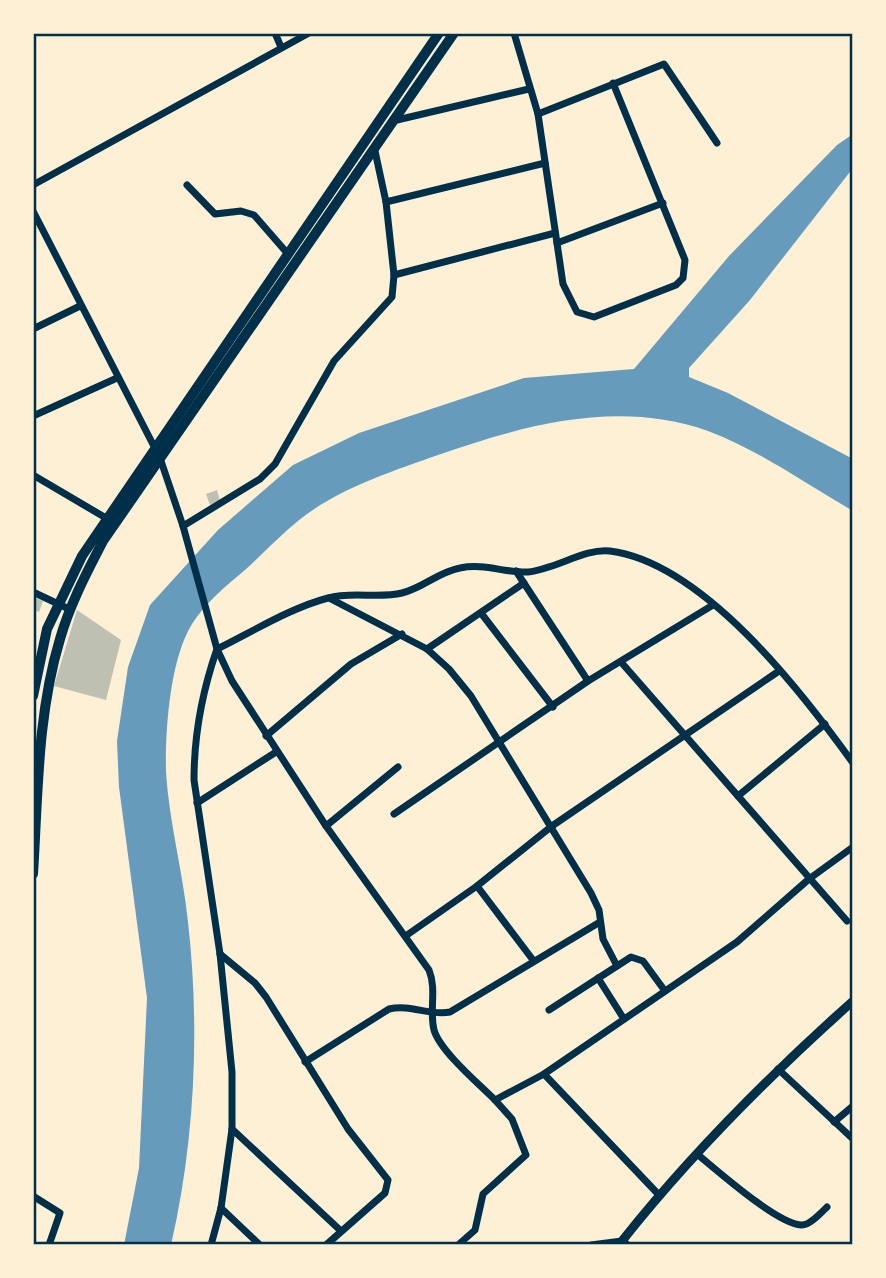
<svg xmlns="http://www.w3.org/2000/svg" width="886" height="1278" viewBox="0 0 886 1278" font-family="Karla,sans-serif">
<style>
.water{fill:#669bbc}
.building{fill:#bec0b2}
.lines{fill:none;stroke-linecap:round;stroke-linejoin:round}
.minor{stroke:#003049;stroke-width:7}
.tertiary{stroke:#003049;stroke-width:9}
.secondary{stroke:#003049;stroke-width:10}
.neatline{fill:none;stroke:#003049;stroke-width:2.5}
</style>
<rect width="100%" height="100%" fill="#fdf0d5"/>
<!-- water -->
<path class="water" d="M853,134V168L750,300L689,368V377L728,393L853,459V511C806,484 759,450 708,431C618,399 524,425 438,455C393,471 346,486 307,514C285,530 265,552 245,570C226,586 206,602 192,624C170,659 165,730 166,772C169,822 183,872 188,922C200,1028 195,1141 171,1245H124L139,1168L147,998L119,787L117,741L128,667L150,605L218,530L293,465L359,433L524,378L634,369L729,256L837,145Z"/>
<!-- building -->
<g class="building">
<path d="M217,490L220,501L210,505L206,494Z"/>
<path d="M33,597L43,601L39,612L33,610Z"/>
<path d="M77,610L121,640L106,700L54,686Z"/>
</g>
<g class="lines">
<!-- minor -->
<g class="minor">
<path d="M275,33L281,47"/>
<path d="M514,33L538,114L563,284L577,312L594,317L676,285L683,278L685,260L613,83"/>
<path d="M538,114L664,64L717,143"/>
<path d="M397,120L529,89"/>
<path d="M33,185L309,33"/>
<path d="M187,185L215,214L241,211L254,215L288,254"/>
<path d="M386,202L545,163"/>
<path d="M33,211L160,458L183,526L217,649L232,681L326,826L429,970C437,990 429,1010 434,1030C440,1051 479,1084 495,1100L544,1074L659,1195"/>
<path d="M557,243L663,203"/>
<path d="M394,275L555,233"/>
<path d="M33,329L80,306"/>
<path d="M33,416L117,378"/>
<path d="M33,475L106,518"/>
<path d="M183,526L260,479L275,464L334,361L392,297L394,275L386,202L375,151"/>
<path d="M516,571L588,681"/>
<path d="M33,592L71,610"/>
<path d="M329,598L427,649L449,669L471,696L591,893L599,910L603,939L617,966"/>
<path d="M481,613L553,707"/>
<path d="M427,649L524,583"/>
<path d="M621,662L847,921"/>
<path d="M266,736L351,664L402,634"/>
<path d="M738,796L825,724"/>
<path d="M197,803L276,752"/>
<path d="M394,814L588,681L713,605"/>
<path d="M326,826L398,767"/>
<path d="M477,886L533,960"/>
<path d="M407,935L477,886L552,826L779,671"/>
<path d="M220,954L255,983L266,997L348,1129L388,1180L385,1193L326,1245"/>
<path d="M598,978L624,1019"/>
<path d="M549,1010L631,957L643,961L665,991"/>
<path d="M305,1062L389,1009C411,1004 429,1016 450,1012L600,922"/>
<path d="M778,1069L853,1139"/>
<path d="M544,1074L737,942L809,879L853,847"/>
<path d="M834,1122L853,1106"/>
<path d="M232,1129L341,1231"/>
<path d="M697,1154C718,1171 776,1223 801,1225C809,1226 821,1213 827,1207"/>
<path d="M33,1196L60,1213L49,1245"/>
<path d="M221,1208L260,1245"/>
<path d="M211,1245L221,1208L232,1129V1072L220,954L194,780C194,734 202,692 217,649C252,632 290,608 328,598C352,591 378,599 402,593C423,588 438,572 460,568C484,563 505,573 528,572C556,569 585,548 610,551C703,563 801,691 853,763"/>
<path d="M458,1245L475,1230L483,1194L526,1155L512,1119L495,1100"/>
<path d="M591,1245L622,1241"/>
</g>
<!-- tertiary -->
<path class="tertiary" d="M626,1245L622,1241C691,1154 770,1075 853,1001"/>
<!-- secondary -->
<g class="secondary">
<path d="M33,696L47,629L82,556L439,33"/>
<path d="M33,874C38,796 37,715 60,639C70,604 87,572 103,541L454,33"/>
</g>
</g>
<!-- border -->
<rect width="886" height="1278" fill="none" stroke="#fdf0d5" stroke-width="70"/>
<rect x="35" y="35" width="816" height="1208" class="neatline"/>
</svg>
